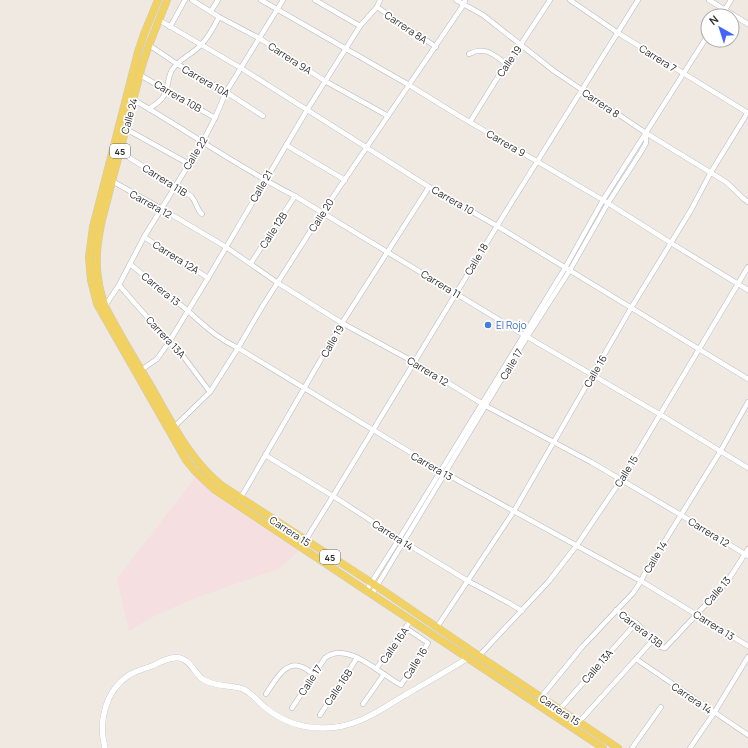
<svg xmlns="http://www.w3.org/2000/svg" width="748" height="748" viewBox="0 0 748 748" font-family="Manrope,sans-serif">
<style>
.medical{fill:#f5dfe0}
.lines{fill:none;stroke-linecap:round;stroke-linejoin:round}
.minor-casing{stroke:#b4b7c1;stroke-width:5.5}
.tertiary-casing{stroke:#b4b7c1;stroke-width:6}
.primary-casing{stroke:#c9c9c9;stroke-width:8}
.minor{stroke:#fff;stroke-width:4.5}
.tertiary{stroke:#fff;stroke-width:5.5}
.primary{stroke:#f2d163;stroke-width:7}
.shop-dot{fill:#3f7fe0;stroke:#fff;stroke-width:1.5}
.labels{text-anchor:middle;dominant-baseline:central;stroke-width:3.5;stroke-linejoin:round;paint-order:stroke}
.shield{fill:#fff;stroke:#6d6d6d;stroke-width:1}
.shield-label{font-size:9px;font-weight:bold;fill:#2e2e2e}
.street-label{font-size:10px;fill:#2e2e2e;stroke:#fff}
.shop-label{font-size:10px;fill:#366cbe;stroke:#fff;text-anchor:start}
</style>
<rect width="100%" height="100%" fill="#efe9e1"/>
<!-- medical -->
<path class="medical" d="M196,476L217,497L299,551L278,569L198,597L156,615L129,631L117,579Z"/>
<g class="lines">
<!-- minor casing -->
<g class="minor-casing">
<g id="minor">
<path d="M192,0L219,17L259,38L325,81L388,116"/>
<path d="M261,0L409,85L456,114L603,200L671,243L748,290"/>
<path d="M315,0L360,26"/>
<path d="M456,0L483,15L554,71L646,133L726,182L744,199L748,202"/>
<path d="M570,0L618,33L748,113"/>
<path d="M709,0L748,24"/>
<path d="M377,7L436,47"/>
<path d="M211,11L218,0"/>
<path d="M721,16L731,0"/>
<path d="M159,20L241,68L429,187L497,226L748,379"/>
<path d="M170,27L185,0"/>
<path d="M149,45L177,64L226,92L263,116"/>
<path d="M469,54C484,46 494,54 506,64"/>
<path d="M140,75L215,118"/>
<path d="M134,100C188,131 238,167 295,196L524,335L661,415L748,468"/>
<path d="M149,109C154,105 160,102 163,97C169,89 167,78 172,70C179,59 191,55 200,46C208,38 214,27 219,17"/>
<path d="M470,122L506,64L521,44L550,0"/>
<path d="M126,129L189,164"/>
<path d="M286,145L345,180"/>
<path d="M120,152L191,196C197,202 196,209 202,214"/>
<path d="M112,181L162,209L226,247L278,283L342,323L414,362L486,406L591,462L681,515L748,556"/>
<path d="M144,237L208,278"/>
<path d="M251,263L295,196"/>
<path d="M130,264C149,280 169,295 188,311C205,326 217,338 238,348L441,471L641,581L748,646"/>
<path d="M119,285L169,342L180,352L210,392"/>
<path d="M105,306L119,285L144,237L202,143L215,118L226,92L283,0"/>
<path d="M141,370L157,359L169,342L208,278L307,110L360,26L377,7L380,0"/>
<path d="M174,427L210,392L238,348L262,307L322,213L464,4L465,0"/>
<path d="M265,455L333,496L404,542L468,581L509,603L522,611"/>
<path d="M240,499L342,323L429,187"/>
<path d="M305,541L333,496L497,226L638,0"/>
<path d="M366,591L399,539L565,268L603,200L708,35"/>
<path d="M372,594L527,337L570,270L608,203L641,152L646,143V135"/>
<path d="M616,610L636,623L661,647L665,648L727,582L748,549"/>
<path d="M437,627L514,511L631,308L691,210L711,172L748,112"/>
<path d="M479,656L549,581L577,545L621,480L748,267"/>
<path d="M636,659L748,735"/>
<path d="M376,669L411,620"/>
<path d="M266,694C274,683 285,659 302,667C306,668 310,672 313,674"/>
<path d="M541,697L582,647L633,593L641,581L645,573L720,452L748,402"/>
<path d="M363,704L384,674"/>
<path d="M292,708L325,658C347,640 381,675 401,685L428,643L406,628"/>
<path d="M559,710L636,623"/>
<path d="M320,715L357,658"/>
<path d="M579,722L653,640"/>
<path d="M632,748L661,707"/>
<path d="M690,748L714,713L748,657"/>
</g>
</g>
<!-- tertiary casing -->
<g class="tertiary-casing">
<path id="tertiary" d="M105,748C98,722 105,691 129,675C136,671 144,669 152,666C160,662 171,656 180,658C192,661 195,675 204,680C216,687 231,685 243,689C252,693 258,702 266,708C282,721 302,728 322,728C354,729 379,711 405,695C426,683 447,671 468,658"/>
</g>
<!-- primary casing -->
<g class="primary-casing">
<g id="primary">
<path d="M158,0L144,34L138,52L93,227L89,257L91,280L97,304L186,460L195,471L215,490L603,748"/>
<path d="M167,0L149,45L142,66L102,220C95,251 94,275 105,306C119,334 136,361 152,388C172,423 190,460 221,485L372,583L479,656L618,748"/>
</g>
</g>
<!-- minor -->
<use href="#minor" class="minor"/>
<!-- tertiary -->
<use href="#tertiary" class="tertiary"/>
<!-- primary -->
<use href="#primary" class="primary"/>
</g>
<!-- markers -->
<circle class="shop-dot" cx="488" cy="325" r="4"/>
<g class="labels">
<!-- shield labels -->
<g class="shield">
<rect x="110" y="144" width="20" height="14" rx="3"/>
<rect x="320" y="550" width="20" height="14" rx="3"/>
</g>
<g class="shield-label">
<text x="120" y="151">45</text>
<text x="330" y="557">45</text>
</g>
<!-- street labels -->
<g class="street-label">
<text transform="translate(406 27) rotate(34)">Carrera 8A</text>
<text transform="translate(290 58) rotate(33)">Carrera 9A</text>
<text transform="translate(658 58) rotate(32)">Carrera 7</text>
<text transform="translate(509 61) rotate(-55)">Calle 19</text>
<text transform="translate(206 81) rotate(30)">Carrera 10A</text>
<text transform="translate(178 96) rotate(30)">Carrera 10B</text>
<text transform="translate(601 103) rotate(34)">Carrera 8</text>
<text transform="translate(129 116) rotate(-75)">Calle 24</text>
<text transform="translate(506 143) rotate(30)">Carrera 9</text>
<text transform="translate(195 153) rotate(-59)">Calle 22</text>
<text transform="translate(165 180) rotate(32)">Carrera 11B</text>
<text transform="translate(261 186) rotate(-60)">Calle 21</text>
<text transform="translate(453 200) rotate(30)">Carrera 10</text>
<text transform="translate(151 204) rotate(29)">Carrera 12</text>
<text transform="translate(321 215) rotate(-57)">Calle 20</text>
<text transform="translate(273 230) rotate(-57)">Calle 12B</text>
<text transform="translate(176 257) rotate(32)">Carrera 12A</text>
<text transform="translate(476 259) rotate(-59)">Calle 18</text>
<text transform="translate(441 284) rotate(31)">Carrera 11</text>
<text transform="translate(161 289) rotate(39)">Carrera 13</text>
<text transform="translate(166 337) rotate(47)">Carrera 13A</text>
<text transform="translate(332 341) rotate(-60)">Calle 19</text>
<text transform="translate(511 364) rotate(-59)">Calle 17</text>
<text transform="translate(428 371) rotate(31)">Carrera 12</text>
<text transform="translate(595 371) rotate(-60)">Calle 16</text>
<text transform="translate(432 466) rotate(30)">Carrera 13</text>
<text transform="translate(626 471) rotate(-58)">Calle 15</text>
<text transform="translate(290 531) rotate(33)">Carrera 15</text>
<text transform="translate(709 532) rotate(32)">Carrera 12</text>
<text transform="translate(393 535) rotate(33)">Carrera 14</text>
<text transform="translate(655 557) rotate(-59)">Calle 14</text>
<text transform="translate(717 591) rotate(-49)">Calle 13</text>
<text transform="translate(714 625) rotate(32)">Carrera 13</text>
<text transform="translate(641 629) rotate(38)">Carrera 13B</text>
<text transform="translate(394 645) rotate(-55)">Calle 16A</text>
<text transform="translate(415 663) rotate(-58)">Calle 16</text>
<text transform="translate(597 666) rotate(-49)">Calle 13A</text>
<text transform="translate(310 680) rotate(-57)">Calle 17</text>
<text transform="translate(338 687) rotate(-56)">Calle 16B</text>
<text transform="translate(692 698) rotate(34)">Carrera 14</text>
<text transform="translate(560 710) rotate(34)">Carrera 15</text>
</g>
<!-- shop labels -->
<g class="shop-label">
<text x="496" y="325">El Rojo</text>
</g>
</g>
<!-- north arrow -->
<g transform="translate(720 28) rotate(321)"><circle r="19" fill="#ffffff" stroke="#ababab"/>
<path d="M0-3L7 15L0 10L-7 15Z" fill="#4264fb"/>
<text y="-6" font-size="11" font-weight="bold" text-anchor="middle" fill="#2e2e2e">N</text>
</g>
</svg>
